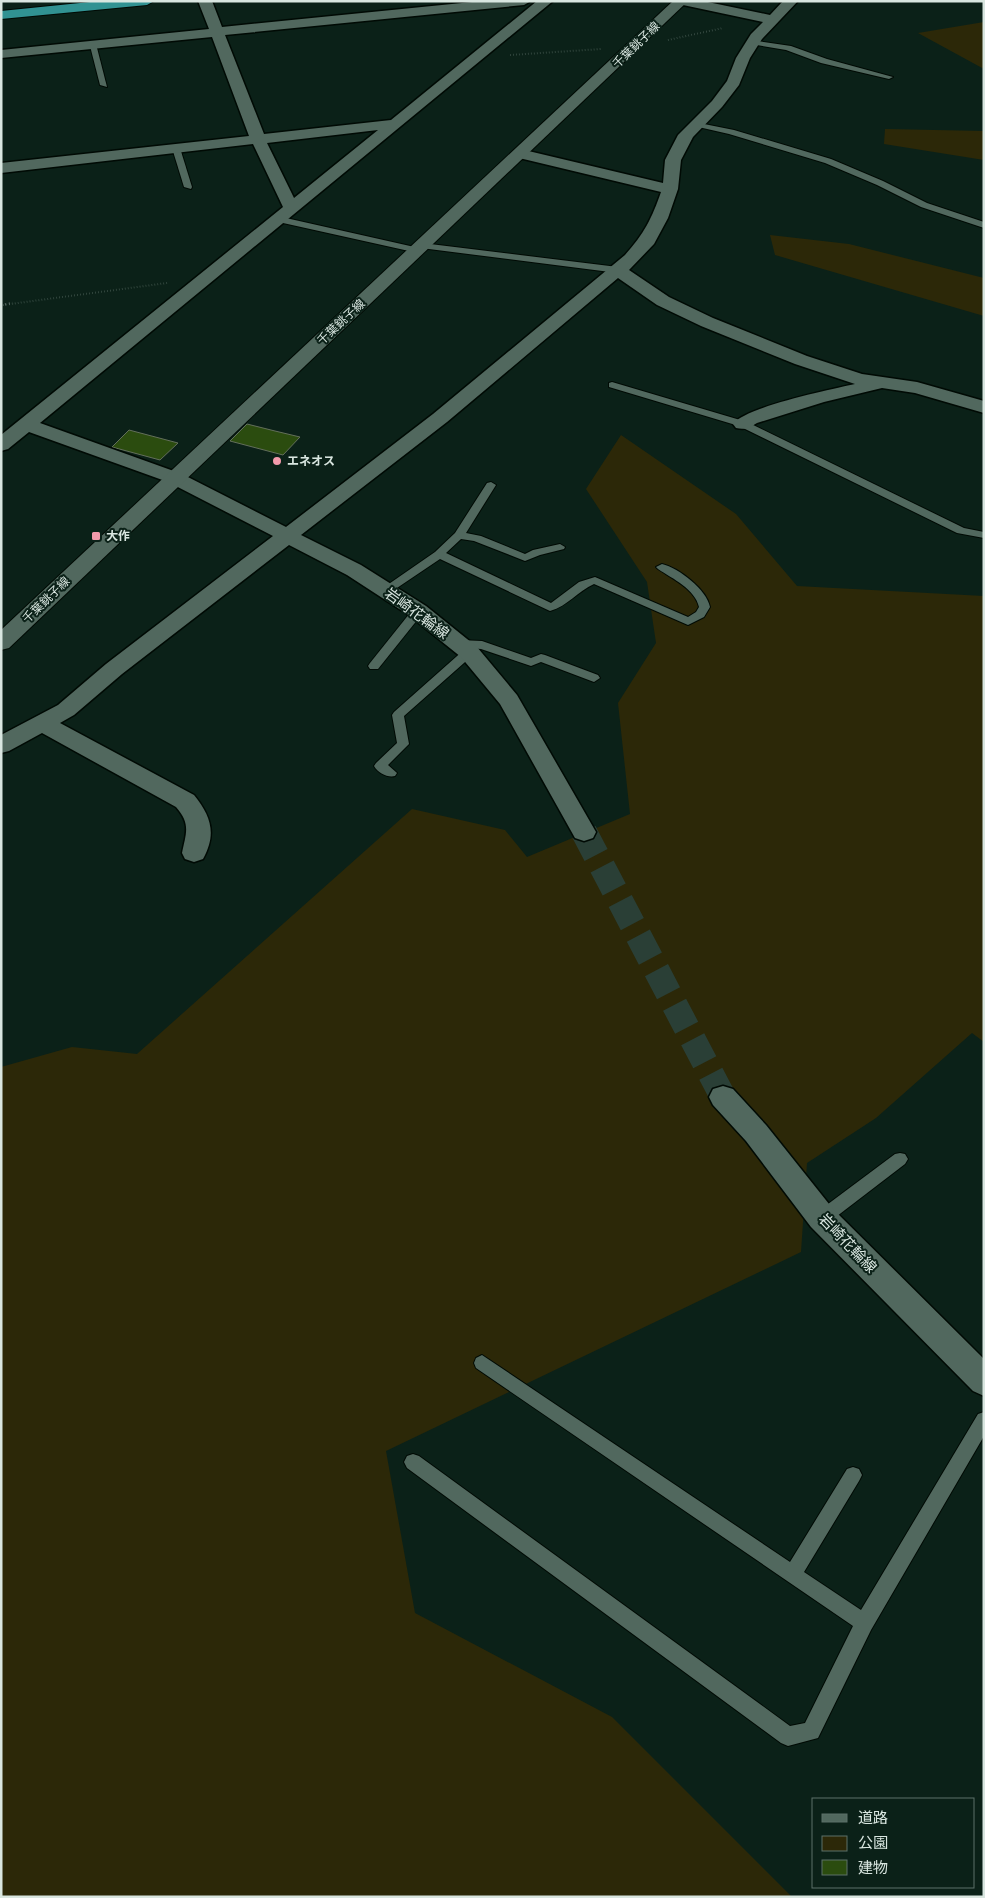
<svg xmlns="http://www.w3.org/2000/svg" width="985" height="1898" viewBox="0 0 985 1898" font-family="'Asap Condensed','Noto Sans JP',sans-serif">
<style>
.green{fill:#2c2808}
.building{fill:#2b4c0f;stroke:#636f5b}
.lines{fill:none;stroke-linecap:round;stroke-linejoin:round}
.minor-tunnel{stroke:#2a3f36;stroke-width:26;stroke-dasharray:26 13;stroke-linecap:butt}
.service-casing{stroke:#000a04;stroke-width:2}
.minor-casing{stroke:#000a04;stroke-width:3}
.tertiary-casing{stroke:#000a04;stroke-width:2}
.trunk-casing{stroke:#000a04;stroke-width:2}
.path-far1{stroke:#54675f;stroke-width:2;stroke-dasharray:0.5 2.5;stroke-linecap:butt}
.path{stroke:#54675f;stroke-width:2.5;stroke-dasharray:1 3;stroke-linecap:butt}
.service{fill:#51685e;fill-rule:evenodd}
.minor{fill:#51685e;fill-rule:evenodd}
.tertiary{fill:#51685e;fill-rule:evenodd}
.trunk{fill:#319292;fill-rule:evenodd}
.poi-dot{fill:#f39aab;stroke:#0b2118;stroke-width:2}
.labels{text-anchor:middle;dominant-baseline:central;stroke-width:4;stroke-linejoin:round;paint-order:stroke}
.far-street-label{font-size:12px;fill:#d9e6e0;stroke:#0b2118}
.far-poi-label{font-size:12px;font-weight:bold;fill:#d9e6e0;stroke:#0b2118;text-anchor:start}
.street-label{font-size:15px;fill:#d9e6e0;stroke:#0b2118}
</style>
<rect width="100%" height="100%" fill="#0b2118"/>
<!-- green -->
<g class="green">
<path d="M984,22V69L918,33Z"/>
<path d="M885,129L984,131V160L884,144Z"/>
<path d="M770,235L849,244L984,278V316L775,255Z"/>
<path d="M621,435L736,514L797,586L984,596V1042L972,1033L876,1118L807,1163L801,1252L386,1451L415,1613L612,1717L792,1897H1V1067L72,1047L137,1054L412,809L505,830L527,857L630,814L618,703L656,643L647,582L586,489Z"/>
</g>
<!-- building -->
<g class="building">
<path d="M247,424L275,431L300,437L283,455L230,441Z"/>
<path d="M129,430L178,443L160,460L112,447Z"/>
</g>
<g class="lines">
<!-- minor-tunnel -->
<path class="minor-tunnel" d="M584,832L723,1097"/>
<!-- service casing -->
<g class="service-casing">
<g id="service">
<path d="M751,40L791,46L827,59L893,77L889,79L821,63L786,50L751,44Z"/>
<path d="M89,42L96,44L107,87L100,85Z"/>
<path d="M694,122L734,130L831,159L883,181L927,203L984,222V228L921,207L877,185L825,163L729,134L694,126Z"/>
<path d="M173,146L180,148L192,187L191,189L184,187L172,148Z"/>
<path d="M277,216L419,248V244L422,243L618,267L622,270L618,273L421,248V252L418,253L274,221L273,219Z"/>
<path d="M612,382L747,422L964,528L984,532V538L957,533L739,426L609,387V383Z"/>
<path d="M491,482L496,485L466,533L481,536L525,554L533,550L560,544L565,547L564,549L540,555L525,561L474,541L461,539L446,553L551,603L579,582L595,577L688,617L696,612L699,607C695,589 673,579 658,569L656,567L662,564C679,568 707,590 710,607L704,617L688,625L594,584C578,591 568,606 550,611L440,559L391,592H383L381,590L383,588L435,552L455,533L487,483Z"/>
<path d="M418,607L422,608L424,611L422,614L378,669H370L368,666L370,663L414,608Z"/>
<path d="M459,640L482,641L531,658L541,654L545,655L598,675L600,678L594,682L541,662L531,666L481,649L455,647L453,644L455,641Z"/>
<path d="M469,648L475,652L473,655L404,716L409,744L388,765L397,773L395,776C388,778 378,773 374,766L376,763L397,743L392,715L394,712L465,649Z"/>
<path d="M900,1153L905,1154L908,1159L905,1164L828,1223L822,1225L816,1223L814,1218L816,1213L895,1154Z"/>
<path d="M482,1355L790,1562L847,1469L853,1467L859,1469L862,1475L859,1481L804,1572L861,1610L978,1414L984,1412V1436L871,1630L818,1738L788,1746L781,1743L407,1468L404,1462L407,1456L413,1454L419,1456L790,1726L805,1723L853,1626L476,1368L474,1363L476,1358Z"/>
</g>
</g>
<!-- minor casing -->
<g class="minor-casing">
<g id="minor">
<path d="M198,1H212L222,27L482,1H531L524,5L225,35L264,134L391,120L537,1H553L40,423L182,474L286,527L433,414L625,255C644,234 652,218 661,192L515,157L512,154L515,151L520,149L663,183L665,160L678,135L712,101L727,81L736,58L751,34L763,22L683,5L676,1H703L770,15L783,1H798L762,39L750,58L739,85L722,107L693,137L681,160L678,189L668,218L654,244L629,270L669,297L713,318L807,356L862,374L917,382L984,401V413L915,393L882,388L824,402L757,423C749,428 745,430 736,428L733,424C745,407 832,389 855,384L795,364L701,326L657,305L618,278L447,422L301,535L361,565L426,606L477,647L517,695L596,832L593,838L584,841L575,838L500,704L461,657L410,616L347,575L289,545L122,674L74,715L60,723L194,795C211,816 217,834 203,859L194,862L185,859L182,853C186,833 191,824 176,807L42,733L9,751L1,753V735L58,705L106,664L273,536L168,482L29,432L8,449L1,451V435L283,207L253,144L1,173V163L249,136L212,37L1,58V50L209,29ZM378,130L294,198L267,143Z"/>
<path d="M723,1086L733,1089L766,1125L833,1209L984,1359V1396L973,1391L811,1227L746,1141L713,1105L709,1097L713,1089Z"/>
</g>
</g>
<!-- tertiary casing -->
<g class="tertiary-casing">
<path id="tertiary" d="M673,1H688L9,648L1,650V630Z"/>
</g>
<!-- trunk casing -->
<g class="trunk-casing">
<path id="trunk" d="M100,1H154L147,5L1,19V11Z"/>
</g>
<!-- path-far1 -->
<g class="path-far1">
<path d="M668,40L723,28"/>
<path d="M510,55L601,49"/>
<path d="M3,305L167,283"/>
</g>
<!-- path -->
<path class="path" d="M1,305L13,303"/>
<!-- service -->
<use href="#service" class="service"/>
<!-- minor -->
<use href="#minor" class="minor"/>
<!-- tertiary -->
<use href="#tertiary" class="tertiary"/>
<!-- trunk -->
<use href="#trunk" class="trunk"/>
</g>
<!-- markers -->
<g class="poi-dot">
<circle cx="277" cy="461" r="5"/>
<rect x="91" y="531" width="10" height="10" rx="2.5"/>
</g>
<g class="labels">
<!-- far-street labels -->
<g class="far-street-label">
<text transform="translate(636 45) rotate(-44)">千葉銚子線</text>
<text transform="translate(341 322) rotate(-43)">千葉銚子線</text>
<text transform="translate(46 600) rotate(-44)">千葉銚子線</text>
</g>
<!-- far-poi labels -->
<g class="far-poi-label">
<text x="287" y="461">エネオス</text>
<text x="106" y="536">大作</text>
</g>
<!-- street labels -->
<g class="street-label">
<text transform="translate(417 613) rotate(36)">岩崎花輪線</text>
<text transform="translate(848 1243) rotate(46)">岩崎花輪線</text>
</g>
</g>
<!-- border -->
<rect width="985" height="1898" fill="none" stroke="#d9e6e0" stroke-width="5"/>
<!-- legend -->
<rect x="812" y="1798" width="162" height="90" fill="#0b2118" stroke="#5d7068"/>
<rect x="822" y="1814" width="25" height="8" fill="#51685e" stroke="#5d7068"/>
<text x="858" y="1823" font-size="15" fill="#d9e6e0">道路</text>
<rect x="822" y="1836" width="25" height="15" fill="#2c2808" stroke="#5d7068"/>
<text x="858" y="1848" font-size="15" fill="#d9e6e0">公園</text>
<rect x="822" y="1860" width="25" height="15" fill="#2b4c0f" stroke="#5d7068"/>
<text x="858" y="1873" font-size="15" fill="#d9e6e0">建物</text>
</svg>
